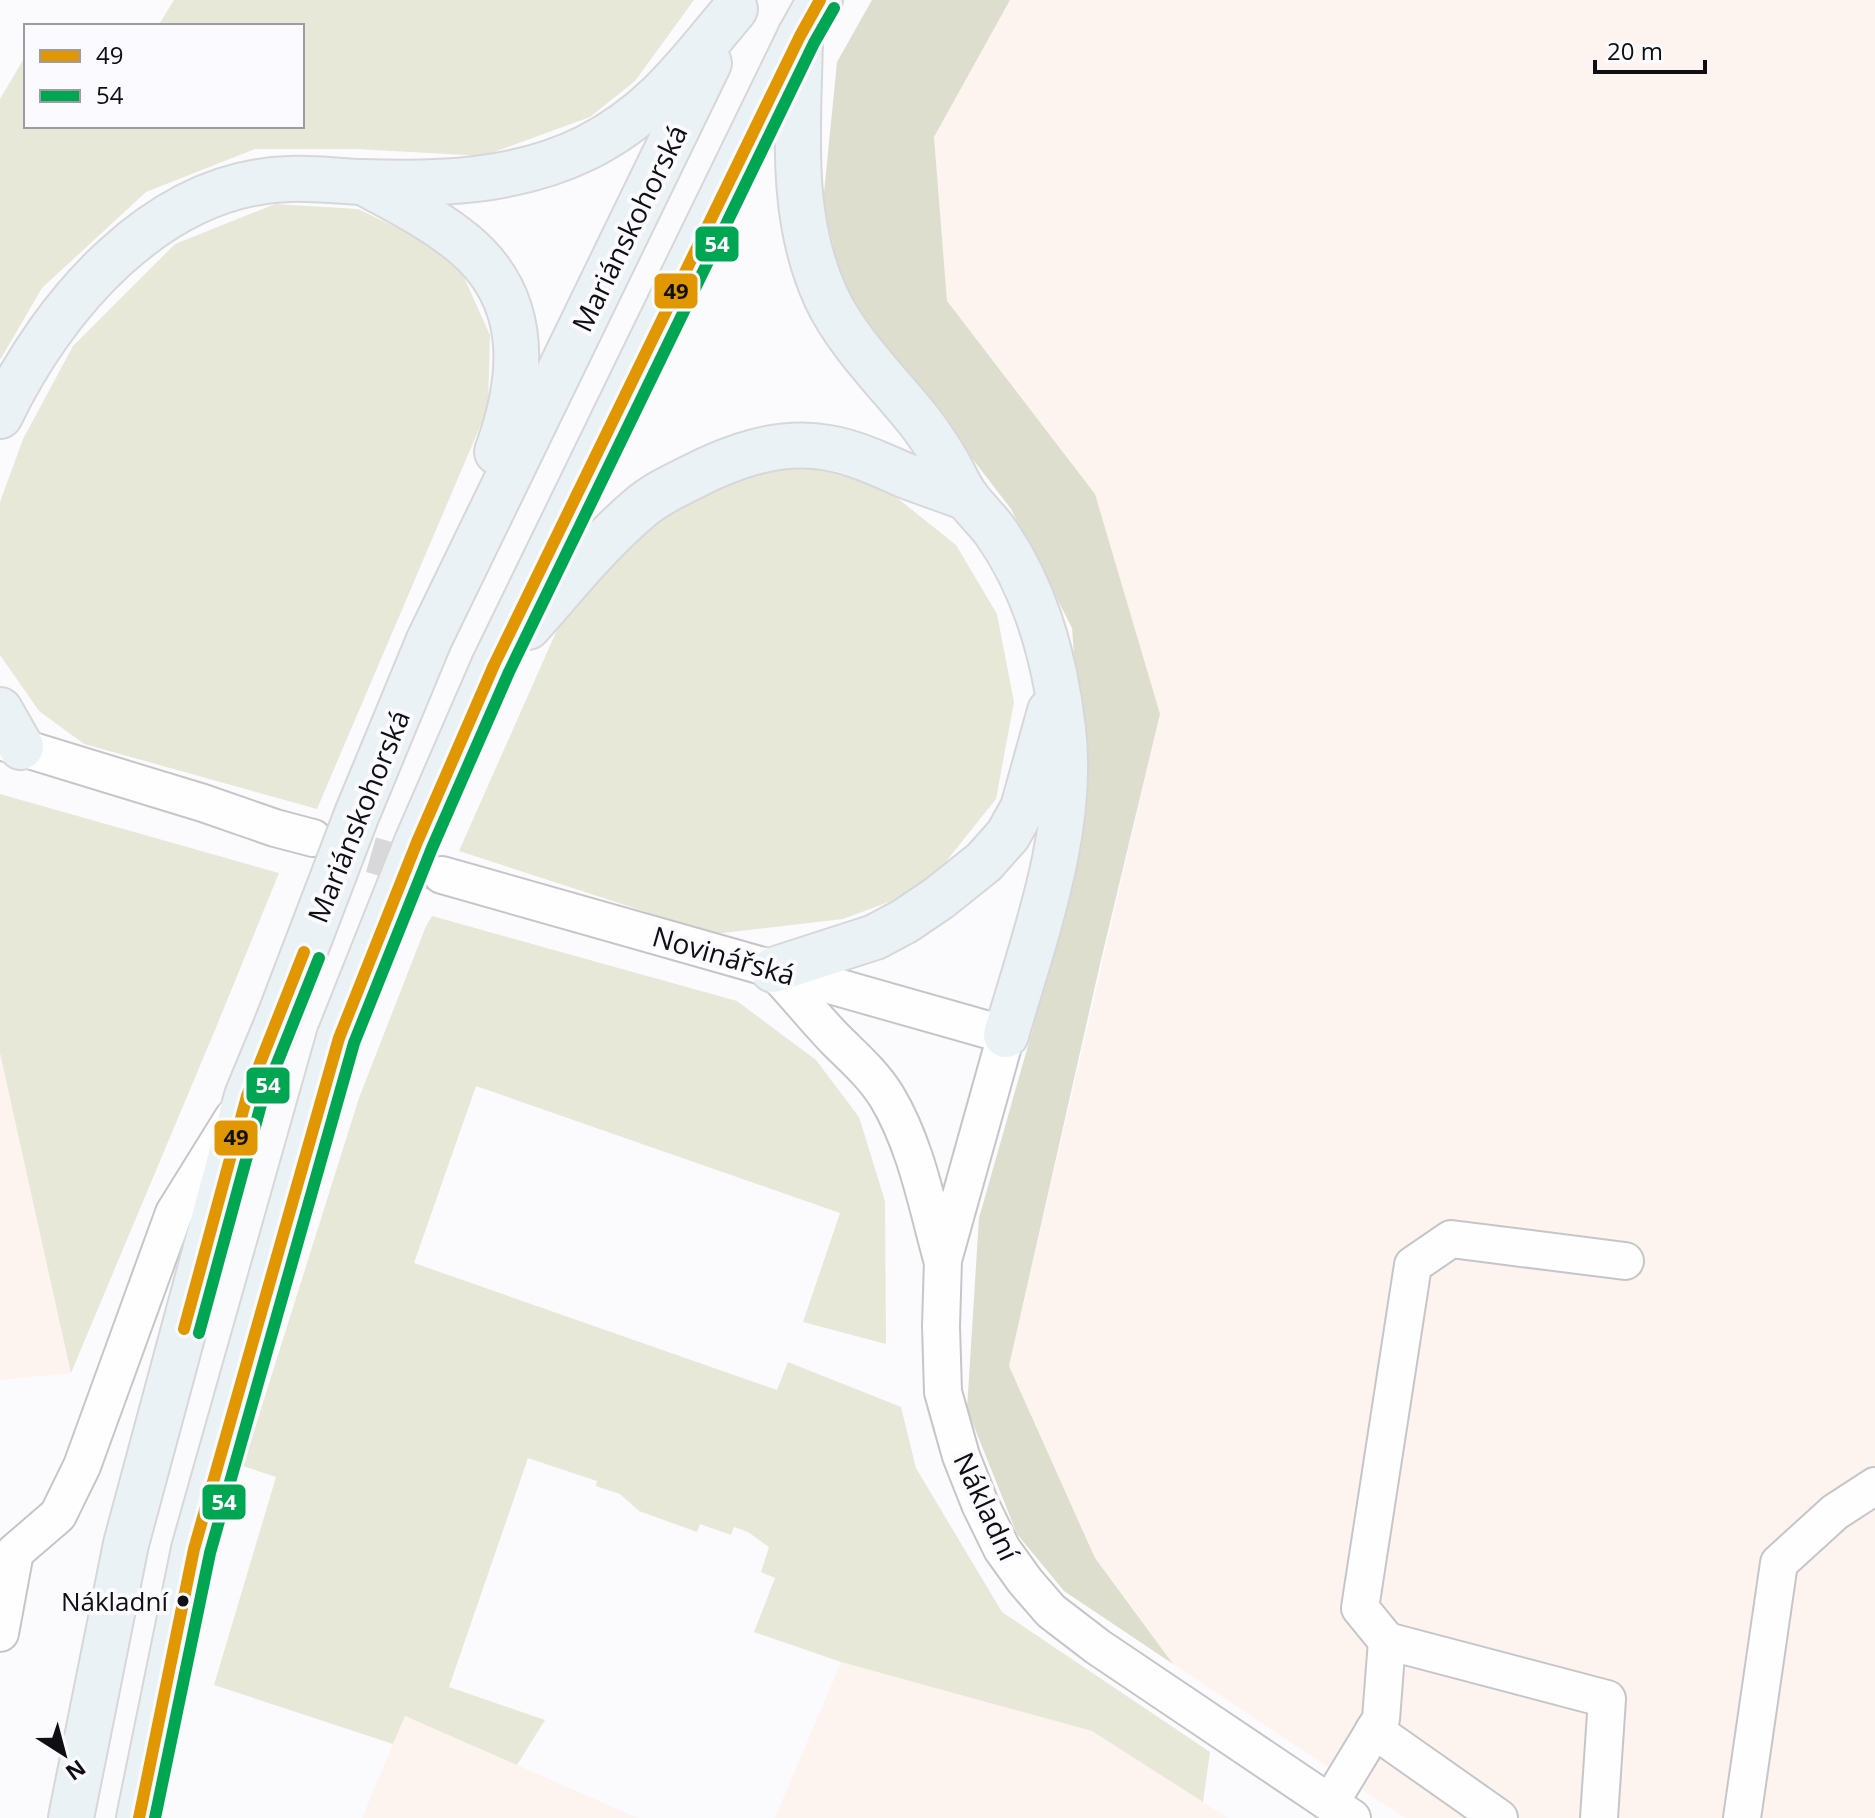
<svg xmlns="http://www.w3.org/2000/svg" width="1875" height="1818" viewBox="0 0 1875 1818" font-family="'Open Sans',sans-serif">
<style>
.industrial{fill:#fdf3ef}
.green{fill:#e7e8d8}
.forest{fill:#dddecd}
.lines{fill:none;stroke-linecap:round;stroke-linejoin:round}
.minor-tunnel{stroke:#d8d8db;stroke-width:36;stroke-dasharray:36 18;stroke-linecap:butt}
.minor-casing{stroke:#c6c6c9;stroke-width:40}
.major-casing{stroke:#d7d7d9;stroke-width:48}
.minor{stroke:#fefeff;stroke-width:36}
.major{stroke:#ebf2f6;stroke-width:44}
.major-bridge-casing{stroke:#d7d7d9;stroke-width:48;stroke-linecap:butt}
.major-bridge{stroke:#ebf2f6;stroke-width:44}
.bus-1-casing{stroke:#fafaff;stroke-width:18}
.bus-2-casing{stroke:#fafaff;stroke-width:18}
.bus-1{stroke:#e09702;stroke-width:12}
.bus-2{stroke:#00a651;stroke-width:12}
.bus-dot{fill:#0f0f13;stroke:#fafaff;stroke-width:3}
.labels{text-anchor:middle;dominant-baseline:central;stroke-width:8;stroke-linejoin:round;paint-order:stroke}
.bus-label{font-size:26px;fill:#0f0f13;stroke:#fafaff;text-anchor:end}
.street-label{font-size:28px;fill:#0f0f13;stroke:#fafaff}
.line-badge{stroke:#fafaff;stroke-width:3}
.badge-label{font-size:22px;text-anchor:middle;font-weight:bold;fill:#fff}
.pale-badge-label{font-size:22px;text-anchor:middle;font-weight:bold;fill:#111}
</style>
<rect width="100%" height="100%" fill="#fbfbfe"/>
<!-- industrial -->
<g class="industrial">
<path d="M1010,0H1875V1818H1405L1173,1664L1095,1558L1009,1366L1160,714L1095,494L947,301L934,137Z"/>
<path d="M0,1053L71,1372V1373L0,1380Z"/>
<path d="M841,1662L1092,1731L1228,1818H775Z"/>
<path d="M405,1716L638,1818H362Z"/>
</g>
<!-- green -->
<g class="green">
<path d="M174,0H694L635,81L590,117L483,156L356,149H255L146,192L42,288L0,360V99L26,55V126H302V26H158Z"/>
<path d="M275,204L358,209L454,255L490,335L488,408L317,809L84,744L39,711L0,655V502L23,439L73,346L175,244Z"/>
<path d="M810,464L881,485L956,545L997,614L1014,702L996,799L924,889L843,919L714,934L459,851L576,587L664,507L724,475Z"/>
<path d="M0,794L279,873L215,1030L71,1373L0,1053Z"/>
<path d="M432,916L737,1001L816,1060L859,1117L885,1201L886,1344L803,1322L840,1213L476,1086L414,1263L777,1390L788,1362L901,1407L916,1468L1002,1612L1210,1752L1203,1802L1092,1731L841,1662L754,1632L775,1578L761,1572L769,1547L748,1532L734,1527L731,1535L700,1524L697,1532L639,1511L620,1494L596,1486L597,1481L528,1458L449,1687L545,1720L517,1765L405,1716L393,1744L214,1685L276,1477L243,1466L359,1098L426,926Z"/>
</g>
<!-- forest -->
<path class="forest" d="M872,0H1010L934,137L947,301L1095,494L1160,714L1100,964L1009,1366L1095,1558L1173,1664L1064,1591L1017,1534L967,1409L979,1218L1058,940L1084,786L1072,628L1011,509L898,362L846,300L823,203L837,62Z"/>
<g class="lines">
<!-- minor-tunnel -->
<path class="minor-tunnel" d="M319,840L435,873"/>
<!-- minor casing -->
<g class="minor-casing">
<g id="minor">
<path d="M0,741L203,803L275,828L313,838"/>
<path d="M442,875L1006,1035L943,1260L941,1326L943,1392L961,1456L980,1504L1002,1549L1025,1581L1051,1611L1098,1647L1352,1818"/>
<path d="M773,970C794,992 813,1016 834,1038C853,1057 873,1074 887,1097C916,1145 927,1205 942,1259"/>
<path d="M0,1633L15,1552L58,1515L82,1466L174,1213L233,1118"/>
<path d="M1387,1641L1360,1608L1413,1265L1451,1239L1625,1261"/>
<path d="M1374,1730L1499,1818"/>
<path d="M1330,1803L1381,1719L1387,1641L1607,1699L1599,1818"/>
<path d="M1742,1818L1779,1563L1835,1512L1875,1486"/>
</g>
</g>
<!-- major casing -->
<g class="major-casing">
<g id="major">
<path d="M800,36C799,124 788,214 826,297C846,341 890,384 920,422C930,435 939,449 947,462C954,474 959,488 968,499C976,510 987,520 995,531C1036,589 1055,659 1063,729C1075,831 1034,938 1006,1035"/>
<path d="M365,183C399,202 434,219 464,244C531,300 524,378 497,452"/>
<path d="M0,416C53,305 157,183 289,179C313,178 338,181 362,182C438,185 517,182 586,148C654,114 688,65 735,9"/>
<path d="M528,627C564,587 599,542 641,507C655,495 672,487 688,479C732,456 779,439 829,448C857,453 883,466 909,477C928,484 948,491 967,498"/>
<path d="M429,640L709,63"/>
<path d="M494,665L800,36L820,0"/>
<path d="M0,710L21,747"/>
<path d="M773,970L875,937L905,921L939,898L984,862L1008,835L1023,808L1050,711"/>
<path d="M71,1818L126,1544L247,1096L278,1021"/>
<path d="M139,1818L194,1549L339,1038"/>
</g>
</g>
<!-- minor -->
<use href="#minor" class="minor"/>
<!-- major -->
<use href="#major" class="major"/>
<!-- major-bridge casing -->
<g class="major-bridge-casing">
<g id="major-bridge">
<path d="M278,1021L357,814L429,640"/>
<path d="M339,1038L417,842L494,665"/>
</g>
</g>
<!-- major-bridge -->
<use href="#major-bridge" class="major-bridge"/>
<!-- bus-1 casing -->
<g class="bus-1-casing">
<g id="bus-1">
<path d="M184,1329L247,1096L304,952"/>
<path d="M139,1818L194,1549L339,1038L417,842L494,665L800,36L820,0"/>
</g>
</g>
<!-- bus-2 casing -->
<g class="bus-2-casing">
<g id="bus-2">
<path d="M199,1333L262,1101L319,958"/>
<path d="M155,1818L210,1553L354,1043L432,848L509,672L814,43L834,8"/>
</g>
</g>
<!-- bus-1 -->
<use href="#bus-1" class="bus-1"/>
<!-- bus-2 -->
<use href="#bus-2" class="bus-2"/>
</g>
<!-- markers -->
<circle class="bus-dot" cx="183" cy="1601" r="7"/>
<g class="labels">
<!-- bus labels -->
<g class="bus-label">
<text x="168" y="1601">Nákladní</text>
</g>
<!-- street labels -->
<g class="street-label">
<text transform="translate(629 228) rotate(-64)">Mariánskohorská</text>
<text transform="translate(358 816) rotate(-68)">Mariánskohorská</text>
<text transform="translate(724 955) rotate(16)">Novinářská</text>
<text transform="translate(987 1506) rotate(65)">Nákladní</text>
</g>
</g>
<g class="line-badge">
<rect x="694" y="225" width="46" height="38" rx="8" fill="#00a651"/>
<rect x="653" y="272" width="46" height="38" rx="8" fill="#e09702"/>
<rect x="245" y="1066" width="46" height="39" rx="8" fill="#00a651"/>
<rect x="213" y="1119" width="46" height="38" rx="8" fill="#e09702"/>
<rect x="201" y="1483" width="46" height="38" rx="8" fill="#00a651"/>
</g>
<g class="badge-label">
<text x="717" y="252">54</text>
<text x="268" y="1093">54</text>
<text x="224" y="1510">54</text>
</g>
<g class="pale-badge-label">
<text x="676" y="299">49</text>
<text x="236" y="1145">49</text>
</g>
<!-- legend -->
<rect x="24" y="24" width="280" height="104" fill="#fafaff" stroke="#9c9ca1" stroke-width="2"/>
<rect x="40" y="50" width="40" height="12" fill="#e09702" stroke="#9c9ca1" stroke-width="2"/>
<text x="96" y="64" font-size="24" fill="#0f0f13">49</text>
<rect x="40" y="90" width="40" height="12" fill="#00a651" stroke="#9c9ca1" stroke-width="2"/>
<text x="96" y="104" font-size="24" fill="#0f0f13">54</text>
<!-- north arrow -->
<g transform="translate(64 1754) rotate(144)" stroke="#fafaff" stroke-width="6" paint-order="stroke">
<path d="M0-6L14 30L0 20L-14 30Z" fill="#0f0f13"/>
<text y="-12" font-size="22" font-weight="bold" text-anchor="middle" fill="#0f0f13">N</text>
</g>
<!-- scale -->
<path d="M1595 60v12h110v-12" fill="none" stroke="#0f0f13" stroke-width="4"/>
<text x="1607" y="60" font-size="24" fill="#0f0f13" stroke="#fafaff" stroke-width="6" paint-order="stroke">20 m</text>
</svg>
